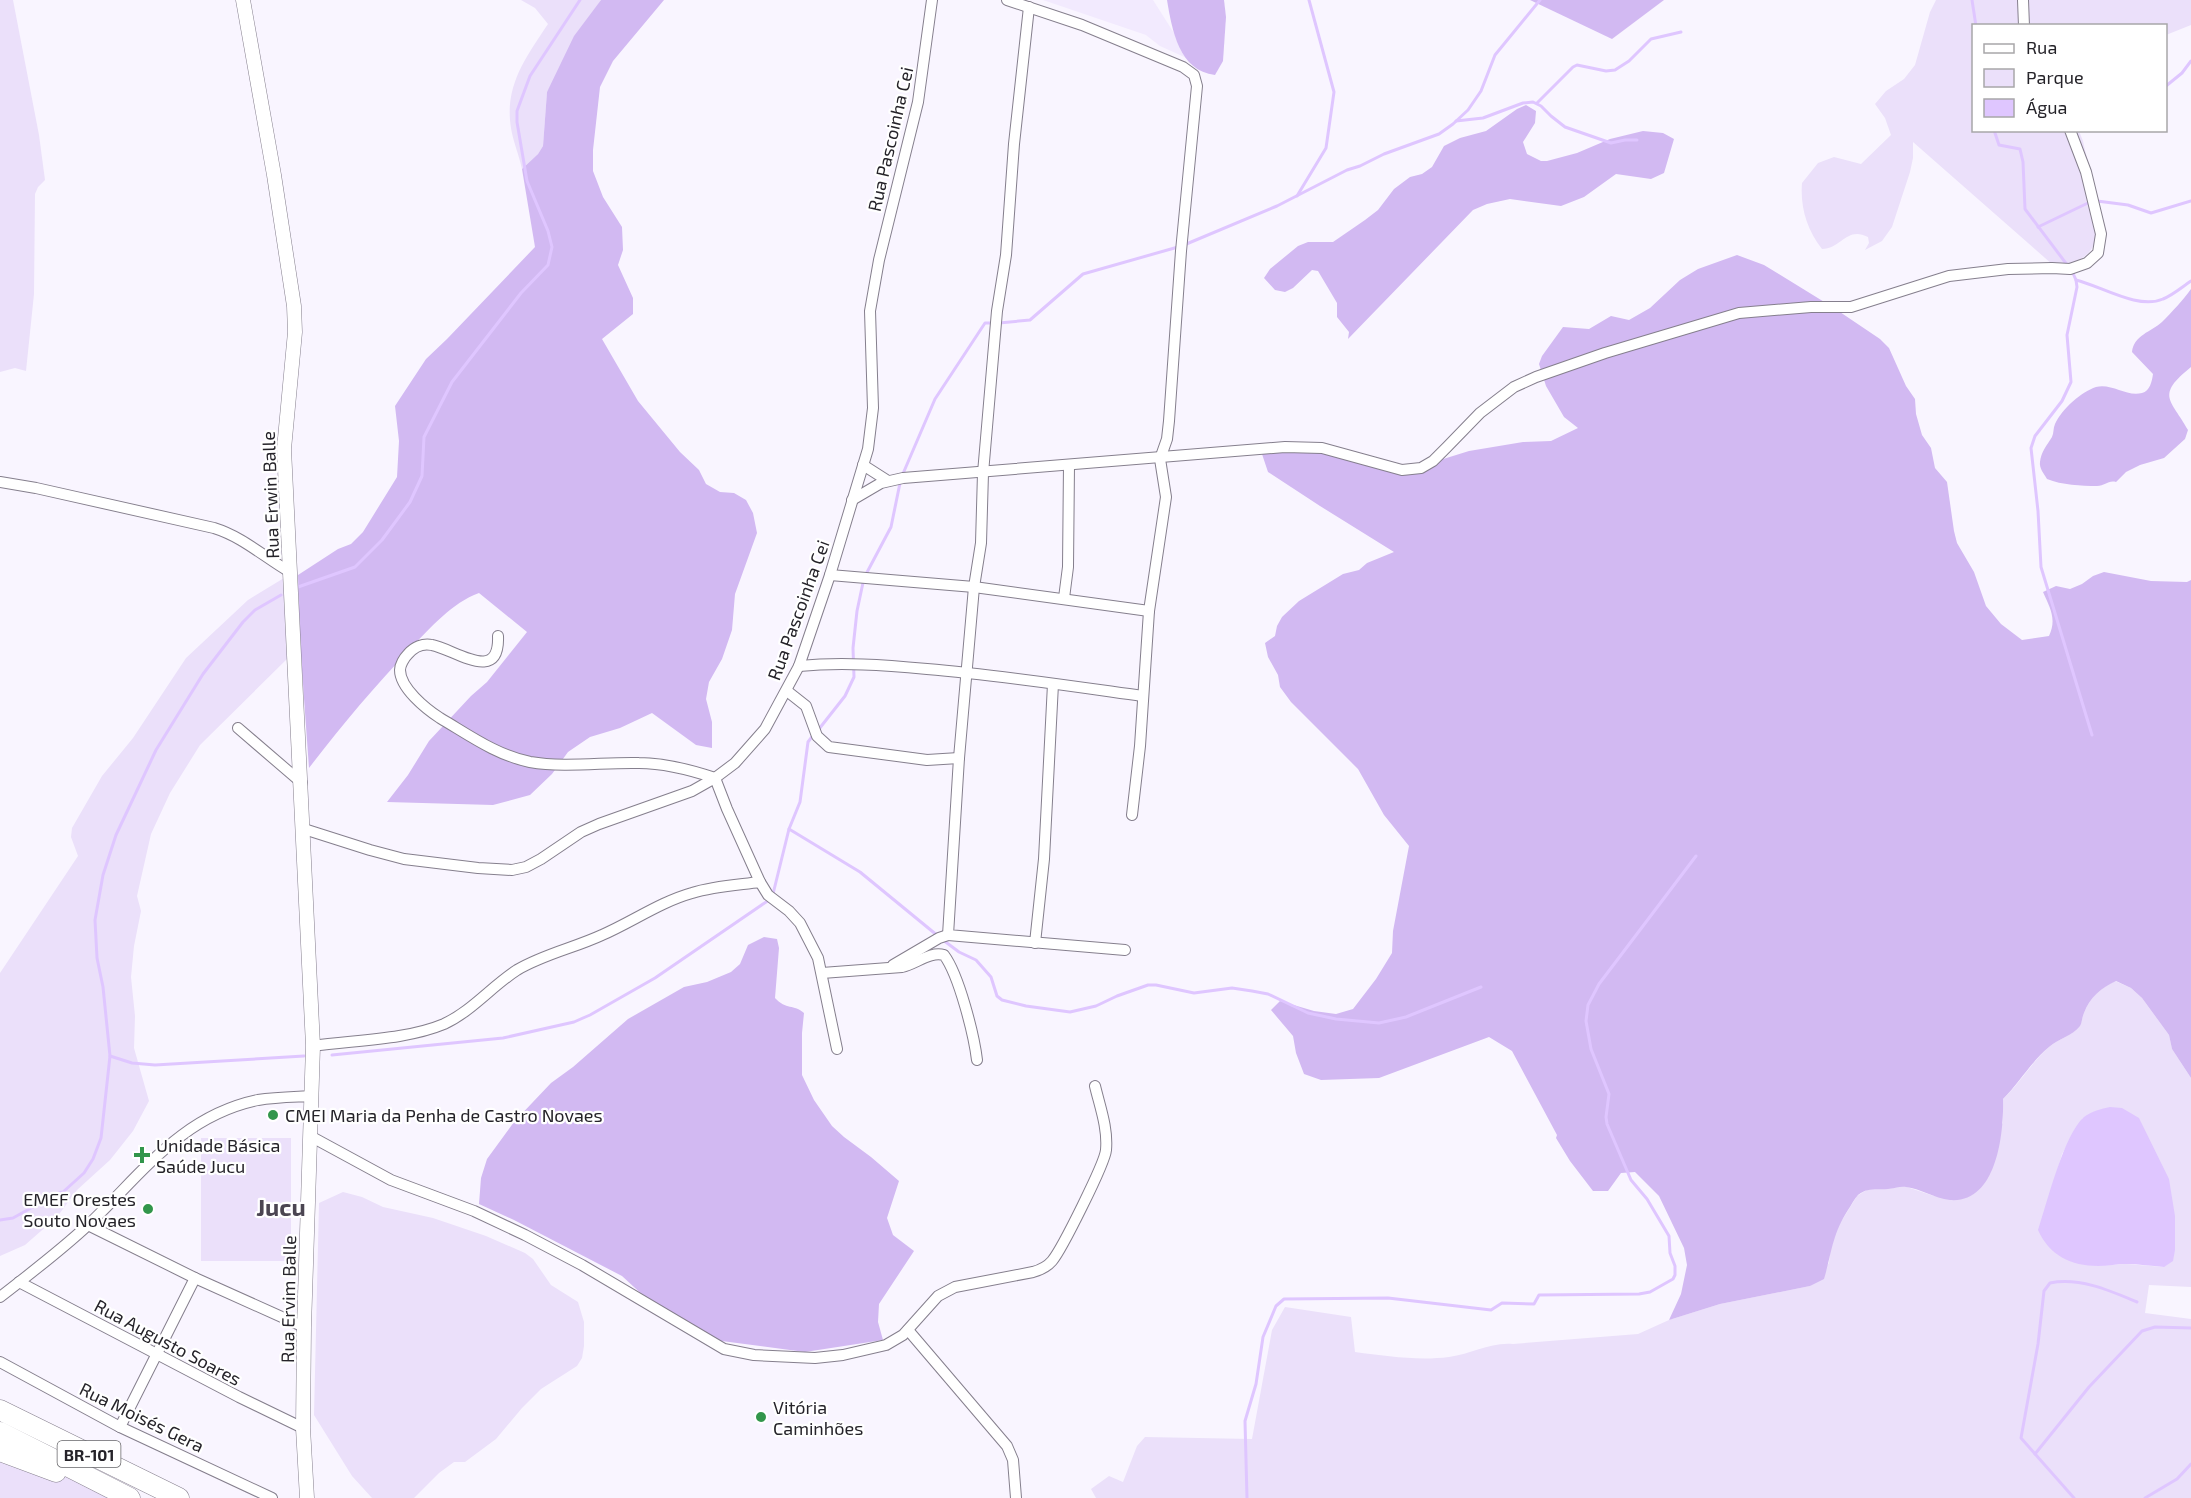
<svg xmlns="http://www.w3.org/2000/svg" width="2191" height="1498" viewBox="0 0 2191 1498" font-family="'Exo 2',sans-serif">
<style>
.built{fill:#f2eafe}
.green{fill:#ebe0fa;fill-rule:evenodd}
.forest{fill:#d2b9f2}
.water{fill:#dfc6ff}
.lines{fill:none;stroke-linecap:round;stroke-linejoin:round}
.stream{stroke:#dfc6ff;stroke-width:3}
.minor-casing{stroke:#857f8d;stroke-width:12}
.tertiary-casing{stroke:#857f8d;stroke-width:15}
.motorway-casing{stroke:#857f8d;stroke-width:21}
.minor{stroke:#fff;stroke-width:10}
.tertiary{stroke:#fff;stroke-width:14}
.motorway{stroke:#fff;stroke-width:20}
.poi-dot{fill:#32964b;stroke:#fff;stroke-width:2}
.labels{text-anchor:middle;dominant-baseline:central;stroke-width:4.5;stroke-linejoin:round;paint-order:stroke}
.shield{fill:#fff;stroke:#666569;stroke-width:1.5}
.shield-label{font-size:16px;font-weight:bold;fill:#252329}
.street-label{font-size:18px;fill:#252329;stroke:#fff}
.poi-label{font-size:18px;fill:#252329;stroke:#fff;text-anchor:start}
.district-label{font-size:24px;font-weight:bold;fill:#4b4552;stroke:#fff}
</style>
<rect width="100%" height="100%" fill="#f9f5ff"/>
<!-- built -->
<path class="built" d="M1043,0H1153L1191,60L1160,46L1146,35Z"/>
<!-- green -->
<g class="green">
<path d="M0,0H13L39,135L45,180L38,187L35,194L34,294L26,371L15,368L0,372Z"/>
<path d="M521,0H601L547,92L543,146L538,154L522,169C519,155 513,141 511,128C504,86 526,57 548,24L535,8Z"/>
<path d="M1936,0H2191V25L2166,35V26H1974V130L2079,131L2083,141C2092,185 2125,265 2053,265L1913,142V158L1910,172L1892,227L1882,241L1865,250L1869,243L1868,237C1847,226 1842,248 1822,249C1807,230 1800,207 1802,183L1818,163L1834,157L1861,164L1891,135L1885,118L1875,104L1886,91L1904,79L1915,65L1930,12Z"/>
<path d="M284,578L287,659L200,745L170,793L151,834L137,896L141,911L134,946L131,977L135,1016L134,1048L149,1101L133,1131L110,1160L77,1190L57,1217L25,1245L0,1256V973L78,856L71,837L72,828L102,776L133,738L186,658L248,600Z"/>
<path d="M2115,981L2131,988L2142,998L2169,1035L2172,1049L2191,1078V1287L2149,1285L2145,1313L2191,1319V1498H1096L1091,1489L1109,1476L1123,1482L1137,1446L1145,1437L1252,1439L1272,1330L1285,1307L1351,1317L1355,1352C1386,1356 1418,1361 1449,1357C1472,1354 1490,1342 1513,1344L1638,1334L1669,1320L1720,1304L1810,1286L1829,1263L1830,1250L1836,1230L1857,1196L1870,1188L1888,1189L1904,1186L1934,1196L2003,1123V1099C2020,1083 2031,1063 2049,1047C2058,1039 2072,1036 2079,1026C2082,1023 2082,1017 2084,1013C2090,997 2101,988 2115,981ZM2083,1118L2164,1267L2126,1264L2096,1266L2052,1189L2062,1154Z"/>
<rect x="201" y="1138" width="90" height="123"/>
<path d="M343,1192L362,1197L383,1207L433,1218L486,1236L525,1253L533,1259L551,1285L578,1302L584,1322V1346L582,1358L577,1366L541,1389L522,1408L496,1439L465,1462H454L439,1473L414,1498H372L352,1476L314,1415L319,1203Z"/>
<path d="M0,1440L119,1498H0Z"/>
</g>
<!-- forest -->
<g class="forest">
<path d="M601,0H664L613,61L600,87L593,150V171L603,197L622,227L623,250L618,265L633,298V314L602,339L638,401L680,452L699,470L706,484L720,492L734,493L746,500L753,513L757,533L735,594L732,630L722,659L709,682L706,699L712,722V748L696,745L652,713L620,728L590,737L568,752L552,774L530,795L493,805L387,802L408,775L429,741L471,696L487,682L527,632L479,593C452,603 431,627 411,648C375,686 341,726 309,768L299,628L298,575L338,549L351,544L363,532L397,477L399,441L395,406L426,359L447,339L535,247L522,169L538,154L543,146L547,92L574,36Z"/>
<path d="M1167,0H1224L1226,17L1223,61L1215,75C1179,71 1172,30 1167,0Z"/>
<path d="M1530,0H1664L1612,39Z"/>
<path d="M1526,105L1536,111L1535,123L1523,142L1527,154L1541,161H1547L1577,153L1610,139L1643,131L1663,133L1674,139L1664,173L1651,179L1616,174L1584,197L1561,206L1510,199L1487,204L1473,210L1348,339L1349,332L1337,317V303L1318,271L1312,270L1293,288L1285,292L1275,290L1264,278L1270,269L1298,246L1308,242H1333L1365,220L1378,210L1394,189L1410,177L1422,174L1432,167L1444,146L1460,138L1486,131L1517,109Z"/>
<path d="M1737,255L1764,265L1834,308L1880,339L1889,348L1906,386L1915,399L1916,414L1922,435L1931,448L1935,468L1947,482L1954,531L1957,543L1974,572L1986,606L2001,624L2022,640L2049,636C2057,619 2050,608 2043,592L2056,586L2070,589L2082,584L2093,576L2104,572L2151,581L2187,582L2191,580V1078L2172,1049L2169,1035L2142,998L2131,988L2116,981C2101,988 2090,997 2084,1013C2082,1017 2082,1023 2080,1026C2072,1036 2058,1039 2049,1047C2031,1062 2020,1082 2003,1099C2004,1133 1997,1204 1950,1200C1934,1198 1921,1189 1906,1187C1900,1186 1894,1189 1888,1189C1876,1190 1868,1187 1858,1195C1854,1199 1851,1206 1848,1210C1832,1235 1832,1252 1824,1279L1810,1286L1720,1304L1669,1320L1681,1294L1687,1265L1684,1248L1659,1196L1635,1172L1621,1173L1608,1191H1593L1570,1161L1556,1138L1557,1135L1512,1051L1489,1037L1379,1078L1321,1080L1304,1074L1296,1053L1293,1036L1271,1010L1280,1001L1314,1011L1336,1014L1353,1009L1376,979L1392,953L1393,931L1409,846L1384,815L1358,769L1291,702L1280,687L1278,675L1268,657L1265,643L1275,636L1277,626L1282,617L1299,601L1343,574L1359,570L1367,563L1394,552L1320,506L1268,472L1262,454L1269,444L1403,467L1424,465L1469,451L1523,442L1551,441L1578,428L1564,417L1546,386L1539,364L1542,356L1563,327L1589,329L1611,316L1629,320L1650,308L1680,280L1698,269Z"/>
<path d="M2191,289V367C2155,396 2171,399 2188,430L2185,439L2164,458L2140,465L2126,472L2116,482C2108,480 2105,486 2097,486C2081,486 2062,485 2047,479C2044,474 2039,468 2040,462C2041,452 2047,445 2052,437C2054,433 2053,428 2055,424C2062,409 2081,392 2096,387C2112,383 2126,397 2142,393C2150,391 2152,381 2153,374L2132,352C2134,335 2151,332 2162,322C2172,312 2183,300 2191,289Z"/>
<path d="M764,937L777,939L779,948L775,998C786,1010 794,1004 804,1013L802,1033V1075L814,1100L832,1126L844,1137L871,1157L899,1181L887,1218L893,1235L914,1251L879,1304L878,1322L883,1340L805,1352L714,1340L647,1299L622,1276L514,1220L479,1204L481,1178L487,1159L514,1122L551,1083L573,1067L628,1019L684,987L707,982L731,972L740,964L748,945Z"/>
</g>
<!-- water -->
<path class="water" d="M2110,1107L2122,1108L2139,1118L2169,1179L2175,1216V1250L2173,1261L2164,1267C2151,1266 2139,1264 2126,1264C2117,1264 2108,1266 2098,1266C2071,1266 2049,1255 2038,1230C2047,1203 2064,1134 2084,1117C2092,1111 2101,1109 2110,1107Z"/>
<g class="lines">
<!-- stream -->
<g class="stream">
<path d="M1972,0L1976,26"/>
<path d="M2166,86L2182,73L2191,61"/>
<path d="M1537,103L1573,67L1577,65L1606,71L1615,70L1629,61L1651,39L1681,32"/>
<path d="M1456,121L1483,118L1523,103L1533,102L1541,106L1551,116L1565,127L1611,143L1625,140H1637"/>
<path d="M1994,130L1999,145L2020,149L2023,162L2025,209L2068,266"/>
<path d="M1297,196L1326,148L1334,92L1309,0"/>
<path d="M2097,201L2128,205L2151,213L2191,201"/>
<path d="M2038,227L2090,202"/>
<path d="M1184,245L1277,206L1347,170L1360,166L1384,154L1439,134L1453,124L1468,110L1481,91L1495,55L1540,0"/>
<path d="M2072,271L2076,280L2077,287L2067,335L2071,382L2062,401L2035,436L2031,448L2038,511L2041,567L2092,735"/>
<path d="M2076,280C2101,286 2138,310 2163,299C2173,295 2182,287 2191,281"/>
<path d="M999,323L1030,320L1083,274L1178,247"/>
<path d="M902,476L935,399L985,323H992"/>
<path d="M298,587L355,567L382,540L410,502L422,476L424,437L452,382L521,293L548,265L552,247L548,231L527,181L517,122V111L530,76L580,0"/>
<path d="M819,729L845,696L854,677L853,648L857,611L864,578L891,527L900,483"/>
<path d="M789,829L860,872L938,936"/>
<path d="M773,894L789,829L800,802L808,742L814,734"/>
<path d="M943,940L959,952L976,960L991,977L997,996L1002,1000L1026,1006L1070,1012L1096,1006L1117,996L1148,985H1156L1194,993L1232,988L1252,991L1268,994L1308,1013L1336,1019L1379,1023L1406,1017L1481,987"/>
<path d="M332,1055L503,1038L574,1022L590,1015L655,978L769,900"/>
<path d="M110,1056L132,1063L155,1065L304,1056"/>
<path d="M0,1220L13,1218L40,1203L49,1195L63,1192L84,1173L93,1159L101,1138L110,1056L103,987L97,958L95,920L103,875L116,835L156,750L203,674L243,622L255,610L281,595"/>
<path d="M2035,1454L2089,1387L2142,1331L2155,1327L2191,1328"/>
<path d="M1247,1498L1245,1421L1256,1384L1263,1337L1276,1306L1284,1299L1388,1298L1491,1310L1502,1303L1534,1304L1539,1295L1639,1294L1650,1292L1673,1279L1675,1275V1266L1670,1253L1669,1236L1647,1199L1631,1180L1607,1124L1606,1117L1609,1094L1591,1049L1586,1021L1588,1005L1599,984L1696,856"/>
<path d="M2074,1498L2021,1438L2038,1344L2044,1291L2050,1283C2080,1277 2111,1291 2137,1302"/>
<path d="M2145,1498L2177,1479L2191,1464"/>
</g>
<!-- minor casing -->
<g class="minor-casing">
<g id="minor">
<path d="M1007,0L1082,25L1183,67L1194,75L1197,86L1181,251L1169,421L1167,439L1160,459L1166,497L1149,611L1140,746L1132,815"/>
<path d="M2023,0L2024,26"/>
<path d="M1029,7L1014,144L1006,255L997,311L983,473L981,543L974,587L959,758L948,935L1125,950"/>
<path d="M863,465L888,481"/>
<path d="M0,482L36,488L214,528C243,537 264,557 290,572"/>
<path d="M852,500L881,483L903,478L1285,447L1322,448L1402,470L1421,468L1433,461L1447,447L1480,413L1514,387L1536,377L1605,353L1739,313L1811,307H1851L1949,276L2008,269L2052,268L2070,269L2087,263L2098,253L2101,234L2086,172L2070,130"/>
<path d="M830,575L974,587L1149,611"/>
<path d="M1064,598L1068,567L1069,465"/>
<path d="M498,636C500,685 454,649 432,645C423,643 414,647 408,654C404,658 400,665 400,670C400,688 426,709 440,718C469,735 496,755 530,762C565,768 604,762 639,763C665,763 691,770 715,778L727,809L760,882L768,895L789,911L800,923L818,958L837,1049"/>
<path d="M799,666C842,662 884,665 927,669C999,675 1071,686 1142,696"/>
<path d="M787,691L806,706L817,736L829,747L927,760L959,758"/>
<path d="M238,728L302,783"/>
<path d="M304,829L370,850L404,859L478,868L512,870L526,867L541,859L581,832L599,824L692,791L715,778L735,763L765,729L799,666L830,575L868,449L873,408L870,311L879,260L918,102L932,0"/>
<path d="M1035,943L1044,859L1053,684"/>
<path d="M893,965L939,938L948,935"/>
<path d="M822,973L902,967C916,964 930,951 944,955C959,975 974,1035 977,1060"/>
<path d="M313,1046C354,1040 406,1040 444,1024C472,1011 492,986 517,970C544,954 574,948 602,935C632,922 660,902 692,893C714,886 737,885 760,882"/>
<path d="M310,1136L391,1180L474,1211L525,1235L582,1265L724,1349L754,1355L815,1358L843,1355L886,1345L903,1335L938,1296L955,1287L1033,1272C1040,1270 1047,1267 1052,1261C1062,1249 1105,1163 1106,1150C1108,1128 1100,1107 1095,1086"/>
<path d="M88,1225L195,1278L304,1327"/>
<path d="M19,1282L239,1397L303,1428"/>
<path d="M0,1297C30,1274 60,1251 88,1225C141,1175 181,1116 258,1100C276,1097 294,1097 312,1096"/>
<path d="M908,1330L1007,1446L1013,1460L1016,1498"/>
<path d="M0,1362L120,1427L272,1498"/>
<path d="M120,1427L195,1278"/>
</g>
</g>
<!-- tertiary casing -->
<g class="tertiary-casing">
<path id="tertiary" d="M243,0L274,175L294,306L295,332L284,449L313,1046L304,1327L303,1428L307,1498"/>
</g>
<!-- motorway casing -->
<g class="motorway-casing">
<g id="motorway">
<path d="M0,1410L179,1498"/>
<path d="M0,1432L130,1498"/>
<path d="M0,1451L56,1472"/>
</g>
</g>
<!-- minor -->
<use href="#minor" class="minor"/>
<!-- tertiary -->
<use href="#tertiary" class="tertiary"/>
<!-- motorway -->
<use href="#motorway" class="motorway"/>
</g>
<!-- markers -->
<g class="poi-dot">
<circle cx="273" cy="1115" r="6"/>
<path d="M139 1146h6v6h6v6h-6v6h-6v-6h-6v-6h6z"/>
<circle cx="148" cy="1209" r="6"/>
<circle cx="761" cy="1417" r="6"/>
</g>
<g class="labels">
<!-- shield labels -->
<rect class="shield" x="57.5" y="1441" width="63" height="26" rx="4.5"/>
<g class="shield-label">
<text x="89" y="1454">BR-101</text>
</g>
<!-- street labels -->
<g class="street-label">
<text transform="translate(890 139) rotate(-77)">Rua Pascoinha Cei</text>
<text transform="translate(270 495) rotate(-92)">Rua Erwin Balle</text>
<text transform="translate(798 610) rotate(-70)">Rua Pascoinha Cei</text>
<text transform="translate(288 1299) rotate(-89)">Rua Ervim Balle</text>
<text transform="translate(168 1342) rotate(28)">Rua Augusto Soares</text>
<text transform="translate(142 1417) rotate(26)">Rua Moisés Gera</text>
</g>
<!-- poi labels -->
<g class="poi-label">
<text x="285" y="1115">CMEI Maria da Penha de Castro Novaes</text>
<text x="156" y="1145">Unidade Básica<tspan x="156" dy="21">Saúde Jucu</tspan></text>
<text x="136" y="1199" text-anchor="end">EMEF Orestes<tspan x="136" dy="21">Souto Novaes</tspan></text>
<text x="773" y="1407">Vitória<tspan x="773" dy="21">Caminhões</tspan></text>
</g>
<!-- district labels -->
<g class="district-label">
<text x="281" y="1206">Jucu</text>
</g>
</g>
<!-- legend -->
<rect x="1972" y="24" width="195" height="108" fill="#ffffff" stroke="#a8a7a9" stroke-width="1.5"/>
<rect x="1984" y="44" width="30" height="9" fill="#ffffff" stroke="#a8a7a9" stroke-width="1.5"/>
<text x="2026" y="54" font-size="18" fill="#252329">Rua</text>
<rect x="1984" y="69" width="30" height="18" fill="#ebe0fa" stroke="#a8a7a9" stroke-width="1.5"/>
<text x="2026" y="84" font-size="18" fill="#252329">Parque</text>
<rect x="1984" y="99" width="30" height="18" fill="#dfc6ff" stroke="#a8a7a9" stroke-width="1.5"/>
<text x="2026" y="114" font-size="18" fill="#252329">Água</text>
</svg>
